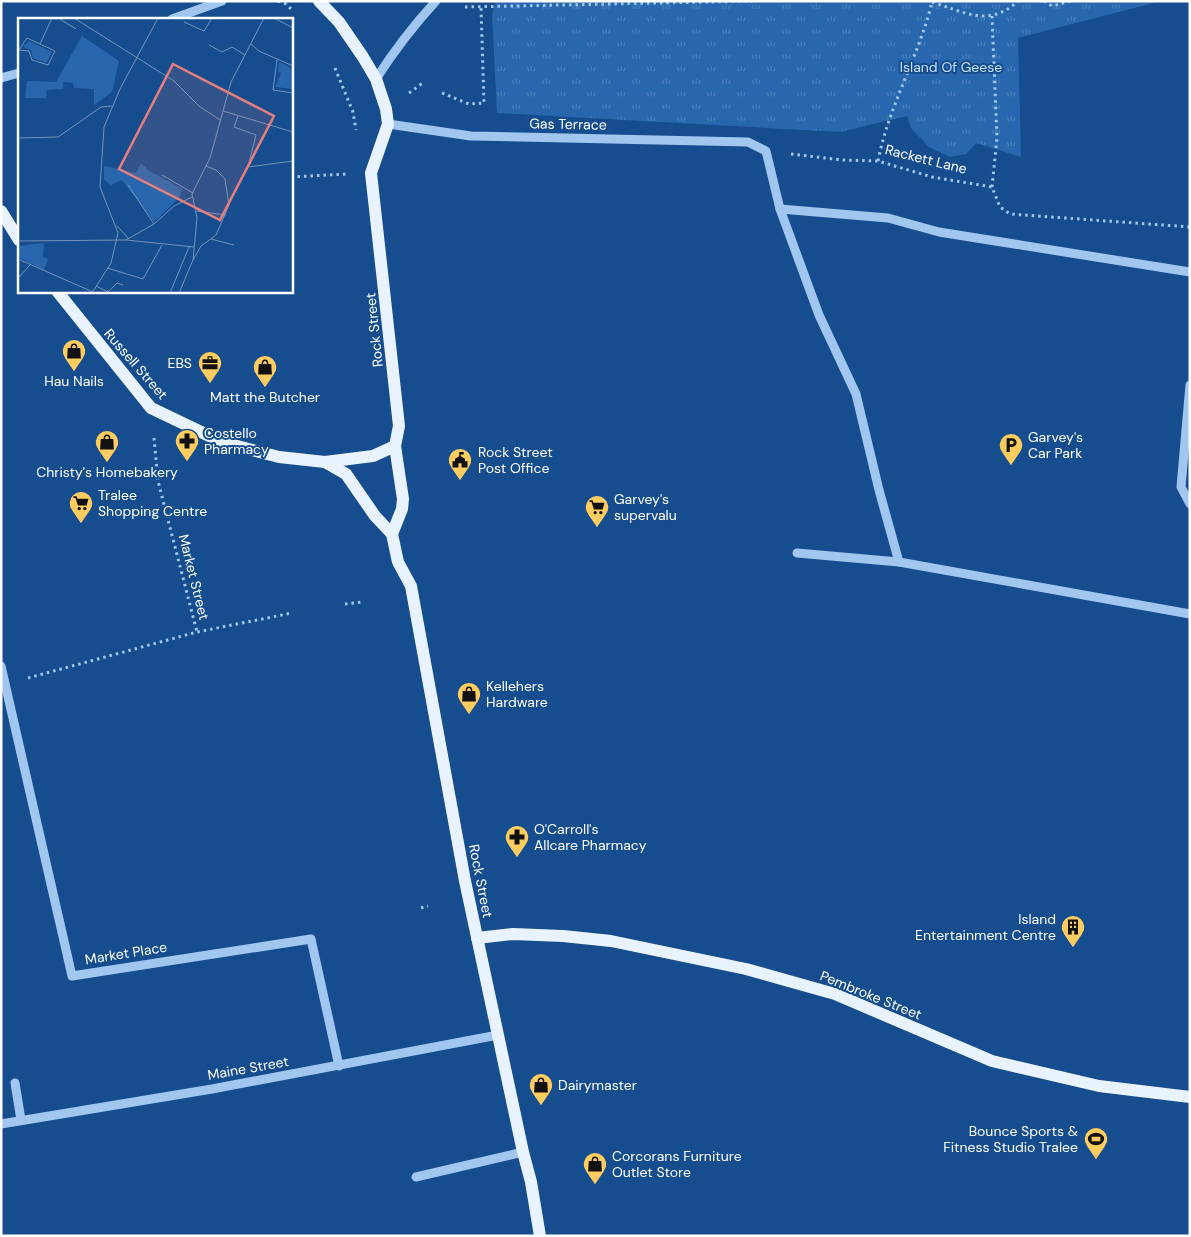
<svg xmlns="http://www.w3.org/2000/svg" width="1191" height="1237" viewBox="0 0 1191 1237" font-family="'DM Sans',sans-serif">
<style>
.grass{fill:url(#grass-tufts)}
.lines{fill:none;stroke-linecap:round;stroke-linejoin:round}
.path{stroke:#a1c6f0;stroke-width:3;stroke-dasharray:2.5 4;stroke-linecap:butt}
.minor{stroke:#a1c6f0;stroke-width:9}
.major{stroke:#e9f2ff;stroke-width:12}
.labels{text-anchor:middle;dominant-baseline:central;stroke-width:4;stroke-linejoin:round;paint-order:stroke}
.park-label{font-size:14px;fill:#c7e0fb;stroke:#154d8e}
.street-label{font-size:14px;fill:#fff;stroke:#154d8e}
.poi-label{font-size:14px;fill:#fff;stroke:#154d8e;text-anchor:start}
.inset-road{fill:none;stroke:#7394bb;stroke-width:1}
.view{fill:#e67e7e;fill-opacity:0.15;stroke:#e67e7e;stroke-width:2.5}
.inset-edge{fill:none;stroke:#fff;stroke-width:2.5}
</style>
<defs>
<pattern id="grass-tufts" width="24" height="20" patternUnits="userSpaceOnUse" patternTransform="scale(1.25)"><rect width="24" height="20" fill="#2867ad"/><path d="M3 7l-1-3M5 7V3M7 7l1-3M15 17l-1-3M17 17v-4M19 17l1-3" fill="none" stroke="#487eb9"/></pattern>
</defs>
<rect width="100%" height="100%" fill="#154d8e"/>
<!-- grass -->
<path class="grass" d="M496,1H1161L1018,38L1021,157L976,143L966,154L950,157L929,147L911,128L907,116L840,132L497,113L492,14Z"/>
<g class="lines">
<!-- path -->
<g class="path">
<path d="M278,1L286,4L293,11"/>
<path d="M1044,1L1052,6L1071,1"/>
<path d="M932,2C964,12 989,28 1018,1"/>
<path d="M465,7L756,1"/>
<path d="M335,68L353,112L356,130"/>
<path d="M409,93L424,82"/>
<path d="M442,93L469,104L484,103L481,7"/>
<path d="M791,154L843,160L878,161L932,177L992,187L1000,207L1010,214L1190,227"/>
<path d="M878,161C889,105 919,56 932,2"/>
<path d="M291,177L346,174"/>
<path d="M992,187L997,138L992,16"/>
<path d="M154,438L158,481L197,632"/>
<path d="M345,604L363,602"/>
<path d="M28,678L197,632L292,613"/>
<path d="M421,908L428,906"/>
</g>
<!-- minor -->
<g class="minor">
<path d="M172,19L222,1"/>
<path d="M1,78L19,73"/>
<path d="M376,79C394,51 413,26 436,1"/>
<path d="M388,124L471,136L748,142L766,151L780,209L819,315L856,394L879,490L899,562L1190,614"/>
<path d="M780,209L888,218L939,232L1190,272"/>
<path d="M1190,385L1181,487L1190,504"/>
<path d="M797,553L899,562"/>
<path d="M1,666L72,976L311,939L339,1066"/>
<path d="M15,1083L21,1120"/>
<path d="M1,1124L212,1089L498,1035"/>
<path d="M416,1177L523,1152"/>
</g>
<!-- major -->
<g class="major">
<path d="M319,1L339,22L363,57L376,79L386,109L388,124L371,173L399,426L395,446L403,499L402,509L392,534"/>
<path d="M1,211L19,240"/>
<path d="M57,291L151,408L222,442L279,457L325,462L373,456L395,446"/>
<path d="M325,462L346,474L375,516L392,534L398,562L411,586L465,881L523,1152L531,1182L540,1236"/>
<path d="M477,938L513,934L563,936L611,941L746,969L835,994L992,1061L1099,1086L1190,1097"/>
</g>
</g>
<!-- icons -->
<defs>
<g id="shop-pin" transform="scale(1.25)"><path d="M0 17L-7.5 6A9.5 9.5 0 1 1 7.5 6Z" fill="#ffcd5f" stroke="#154d8e"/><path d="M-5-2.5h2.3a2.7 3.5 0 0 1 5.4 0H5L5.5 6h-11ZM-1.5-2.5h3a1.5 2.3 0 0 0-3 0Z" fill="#111"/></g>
<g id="office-pin" transform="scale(1.25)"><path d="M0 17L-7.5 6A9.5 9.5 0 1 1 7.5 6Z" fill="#ffcd5f" stroke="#154d8e"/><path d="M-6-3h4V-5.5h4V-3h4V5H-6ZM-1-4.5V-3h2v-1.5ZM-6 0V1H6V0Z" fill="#111"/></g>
<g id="pharmacy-pin" transform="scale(1.25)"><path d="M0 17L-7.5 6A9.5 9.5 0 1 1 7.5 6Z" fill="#ffcd5f" stroke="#154d8e"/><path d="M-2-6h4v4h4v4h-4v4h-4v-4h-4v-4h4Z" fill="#111"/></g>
<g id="parking-pin" transform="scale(1.25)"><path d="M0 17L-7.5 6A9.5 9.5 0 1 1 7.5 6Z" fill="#ffcd5f" stroke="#154d8e"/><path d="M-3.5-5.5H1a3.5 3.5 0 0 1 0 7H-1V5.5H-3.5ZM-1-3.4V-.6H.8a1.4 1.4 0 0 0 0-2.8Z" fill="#111"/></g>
<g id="civic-pin" transform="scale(1.25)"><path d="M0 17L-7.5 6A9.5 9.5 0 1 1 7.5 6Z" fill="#ffcd5f" stroke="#154d8e"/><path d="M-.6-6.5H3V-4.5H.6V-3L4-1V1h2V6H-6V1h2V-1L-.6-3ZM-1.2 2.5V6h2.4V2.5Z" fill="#111"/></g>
<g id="supermarket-pin" transform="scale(1.25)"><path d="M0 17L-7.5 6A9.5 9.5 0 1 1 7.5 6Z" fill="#ffcd5f" stroke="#154d8e"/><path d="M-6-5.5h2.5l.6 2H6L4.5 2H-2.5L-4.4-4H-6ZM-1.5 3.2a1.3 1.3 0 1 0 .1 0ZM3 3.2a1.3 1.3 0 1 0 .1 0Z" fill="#111"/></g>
<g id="building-pin" transform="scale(1.25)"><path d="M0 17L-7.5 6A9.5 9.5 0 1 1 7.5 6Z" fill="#ffcd5f" stroke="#154d8e"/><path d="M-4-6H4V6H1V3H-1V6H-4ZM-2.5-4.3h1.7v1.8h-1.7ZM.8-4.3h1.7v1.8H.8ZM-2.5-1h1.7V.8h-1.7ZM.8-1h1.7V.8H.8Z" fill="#111"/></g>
<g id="stadium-pin" transform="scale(1.25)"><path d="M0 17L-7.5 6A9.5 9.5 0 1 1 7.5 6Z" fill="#ffcd5f" stroke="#154d8e"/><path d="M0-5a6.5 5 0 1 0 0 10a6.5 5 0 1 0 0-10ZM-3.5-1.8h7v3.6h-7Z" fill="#111"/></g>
</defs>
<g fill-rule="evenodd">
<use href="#shop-pin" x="74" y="351"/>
<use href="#office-pin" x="210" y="363"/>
<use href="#shop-pin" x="265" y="367"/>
<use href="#pharmacy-pin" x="187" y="441"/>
<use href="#shop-pin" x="107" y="442"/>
<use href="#parking-pin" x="1011" y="445"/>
<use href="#civic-pin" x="460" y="460"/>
<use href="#supermarket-pin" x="81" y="503"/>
<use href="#supermarket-pin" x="597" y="507"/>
<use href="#shop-pin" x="469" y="694"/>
<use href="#pharmacy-pin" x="517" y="837"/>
<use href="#building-pin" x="1073" y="927"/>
<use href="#shop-pin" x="541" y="1085"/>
<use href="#stadium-pin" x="1096" y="1139"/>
<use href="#shop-pin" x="595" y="1164"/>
</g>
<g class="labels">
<!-- park labels -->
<g class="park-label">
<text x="951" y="67">Island Of Geese</text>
</g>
<!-- street labels -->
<g class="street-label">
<text transform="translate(568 124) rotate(1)">Gas Terrace</text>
<text transform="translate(926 159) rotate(14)">Rackett Lane</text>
<text transform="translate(374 330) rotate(-96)">Rock Street</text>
<text transform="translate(136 364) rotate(49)">Russell Street</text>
<text transform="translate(194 577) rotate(76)">Market Street</text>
<text transform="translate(481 881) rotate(79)">Rock Street</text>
<text transform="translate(126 953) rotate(-9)">Market Place</text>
<text transform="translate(871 995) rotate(22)">Pembroke Street</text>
<text transform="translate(248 1068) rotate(-10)">Maine Street</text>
</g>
<!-- poi labels -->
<g class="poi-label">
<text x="192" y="363" text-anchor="end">EBS</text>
<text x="74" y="381" text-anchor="middle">Hau Nails</text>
<text x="265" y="397" text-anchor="middle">Matt the Butcher</text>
<text x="204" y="433">Costello<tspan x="204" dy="16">Pharmacy</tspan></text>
<text x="1028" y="437">Garvey's<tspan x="1028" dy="16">Car Park</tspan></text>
<text x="478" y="452">Rock Street<tspan x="478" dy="16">Post Office</tspan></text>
<text x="107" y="472" text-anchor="middle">Christy's Homebakery</text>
<text x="98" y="495">Tralee<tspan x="98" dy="16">Shopping Centre</tspan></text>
<text x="614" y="499">Garvey's<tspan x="614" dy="16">supervalu</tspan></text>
<text x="486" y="686">Kellehers<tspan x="486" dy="16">Hardware</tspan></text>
<text x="534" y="829">O'Carroll's<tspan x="534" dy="16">Allcare Pharmacy</tspan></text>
<text x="1056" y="919" text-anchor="end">Island<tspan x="1056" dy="16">Entertainment Centre</tspan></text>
<text x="558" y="1085">Dairymaster</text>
<text x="1078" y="1131" text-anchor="end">Bounce Sports &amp;<tspan x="1078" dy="16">Fitness Studio Tralee</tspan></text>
<text x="612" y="1156">Corcorans Furniture<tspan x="612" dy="16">Outlet Store</tspan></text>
</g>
</g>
<!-- overview -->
<g transform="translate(18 18)">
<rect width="275" height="275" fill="#154d8e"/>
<path d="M64,18L101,43L94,74L76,87V71L56,70L55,65L45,64V71L29,72L28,80H7L9,63L38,64ZM11,23L34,34L28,45L15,40L13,32L5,29ZM261,44L275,51V71L257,69L263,55L260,54ZM123,145L131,153L165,171L161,180L136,204L104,162L93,167L86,162V148L118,155ZM26,225L25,239L30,241L26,252L0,239V228Z" fill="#2867ad"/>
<path class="inset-road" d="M40,0L58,11M56,0L156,63L181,88L202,102M256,0L275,10M166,4L186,13L194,0M9,20L37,33L30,47L14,42L11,33L1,32ZM22,26L34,0M233,26L241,33L275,48M191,27L204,34L214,29L227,37M259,42L255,72L275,75M205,93L275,114M220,98L216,109L238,117L230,149L275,143M0,120L40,119L83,89L94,88M144,157L175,175M110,167L136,206M178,193L208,197M99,208L111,221M193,221L216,227M108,222L136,206L156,188L174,179M0,223L108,222L176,229M0,241L75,274M175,242L179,200L174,176L192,140L213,64L246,0M89,250L125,261L144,227M0,260L12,247M78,268L90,274L99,265L105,267M74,275L93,245L100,215L82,169L86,109L102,71L140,0M152,275L171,229M161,275L175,242L183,228L198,217L211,187L207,161L198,152L188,148"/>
<path class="view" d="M155,46L256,98L202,202L101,151Z"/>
<rect width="275" height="275" class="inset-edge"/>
</g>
<!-- border -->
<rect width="1191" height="1237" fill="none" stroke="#ffffff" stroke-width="5"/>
</svg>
